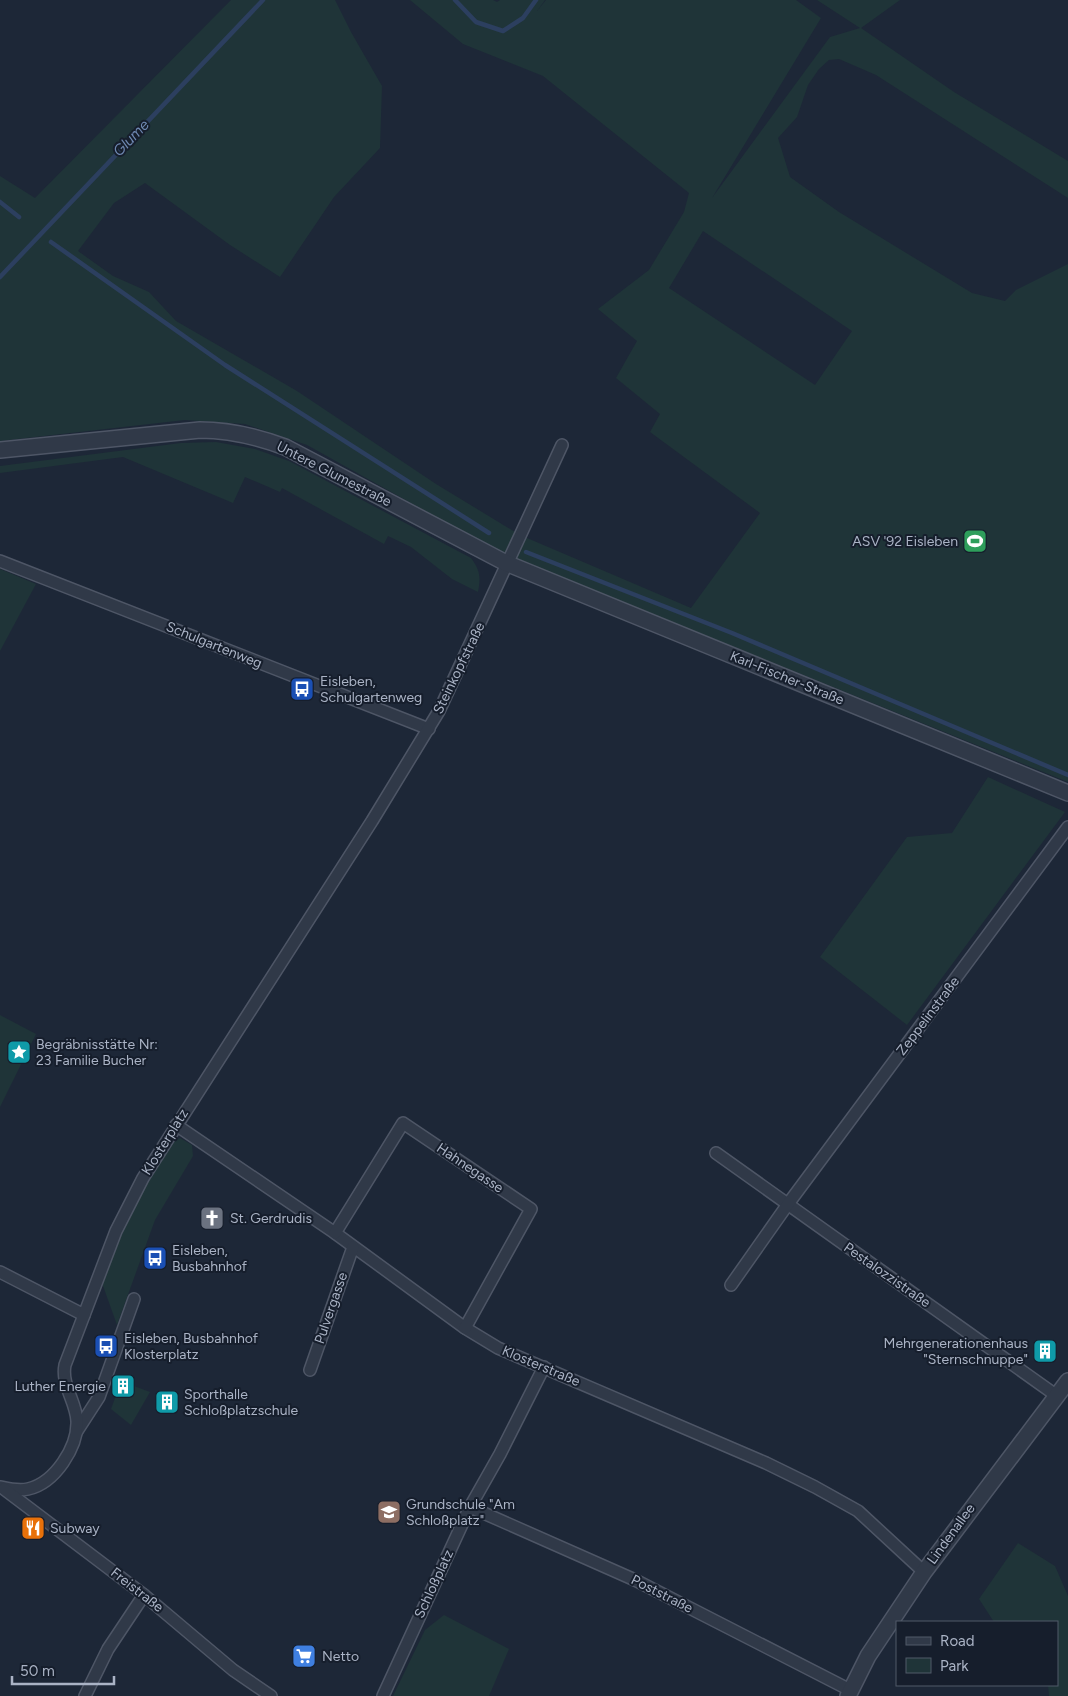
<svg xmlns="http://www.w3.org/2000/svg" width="1068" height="1696" viewBox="0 0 1068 1696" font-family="Figtree,sans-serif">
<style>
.green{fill:#1f3438;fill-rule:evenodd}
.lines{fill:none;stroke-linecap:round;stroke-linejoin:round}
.stream{stroke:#2c3f5f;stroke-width:4.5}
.minor-casing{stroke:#4e5666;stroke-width:14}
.tertiary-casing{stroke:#4e5666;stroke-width:18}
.minor{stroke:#303948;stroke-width:11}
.tertiary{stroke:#303948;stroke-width:15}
.labels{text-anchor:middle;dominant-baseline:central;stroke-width:4;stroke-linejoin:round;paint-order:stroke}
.street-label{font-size:14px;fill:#aab3c5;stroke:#161e2c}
.poi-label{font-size:14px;fill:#aab3c5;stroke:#161e2c;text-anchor:start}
.water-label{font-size:15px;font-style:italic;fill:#6f88b2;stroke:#161e2c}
</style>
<rect width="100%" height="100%" fill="#1d2737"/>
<!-- green -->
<g class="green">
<path d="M231,0H335L351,32L382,86L380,148L334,197L280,277L230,245L145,183L114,203L78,251L113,276L149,292L176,321L297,391L436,484L520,535L691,608L760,513L650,432L660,414L616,378L637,341L598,309L649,270L684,212L689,193L543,76L463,44L410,0H493L497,2L500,0H545L537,11L546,0H796L821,18L712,198L830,37L860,28L817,0H900L861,28L954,92L1068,161V198L876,75L839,59L829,60L819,69L808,85L797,117L778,138L790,177L839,212L972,293L1005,301L1016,290L1068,264V782L497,551L307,445L245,424L185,420L0,441V176L35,198ZM703,231L852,331L815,385L669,288Z"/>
<path d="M216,442L255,449L289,461L471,558C480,570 481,577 478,592L452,579L411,547L388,536L384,544L282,488L280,492L245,477L233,503L123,457L0,473V466L181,443Z"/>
<path d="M0,569L36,584L0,651Z"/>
<path d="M988,777L1065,812L907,1025L820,957L907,837L952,833Z"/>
<path d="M0,1015L36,1034L0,1107Z"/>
<path d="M180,1138L192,1145L193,1156L155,1220L117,1325L102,1283C112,1257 157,1146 180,1138Z"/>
<path d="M134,1386L150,1392L131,1425L111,1409L118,1390L129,1394Z"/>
<path d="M1018,1543L1055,1566L1068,1596V1696H1049L1048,1685H1057V1622H994L979,1599Z"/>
<path d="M444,1615L509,1649L489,1696H393L425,1630Z"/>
</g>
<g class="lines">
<!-- stream -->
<g class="stream">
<path d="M455,0L476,22L503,31L523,18L536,0"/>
<path d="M0,202L19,217"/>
<path d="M51,242L225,365L489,533"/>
<path d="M0,277L263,0"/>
<path d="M526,552L732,633L1068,775"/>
</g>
<!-- minor casing -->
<g class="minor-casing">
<g id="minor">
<path d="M0,561L429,729"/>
<path d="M176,1125L335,1233L465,1328L498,1348L766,1463L815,1487L858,1511L924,1572"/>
<path d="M716,1153L1057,1396"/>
<path d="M335,1233L403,1123L531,1209L465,1328"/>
<path d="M0,1272L84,1315"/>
<path d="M731,1285L788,1204L1068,827"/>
<path d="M310,1370L353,1247"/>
<path d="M77,1431L99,1397L134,1299"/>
<path d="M1,1487C10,1489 18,1491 28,1489C55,1483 78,1447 77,1421C76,1401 61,1385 65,1365L116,1231L143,1178L372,821L439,711L562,445"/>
<path d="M4,1489L144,1595L233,1670L271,1696"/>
<path d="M470,1507L635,1580L850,1690"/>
<path d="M85,1696L108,1649L144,1595"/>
<path d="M383,1696L470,1507L500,1454L544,1367"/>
</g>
</g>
<!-- tertiary casing -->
<g class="tertiary-casing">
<g id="tertiary">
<path d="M0,450L200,430C229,430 258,437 285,447L506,563L1068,793"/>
<path d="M848,1696L868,1656L924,1572L1068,1381"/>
</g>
</g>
<!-- minor -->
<use href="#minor" class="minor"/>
<!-- tertiary -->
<use href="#tertiary" class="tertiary"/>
</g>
<!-- icons -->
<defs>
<g id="stadium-square" transform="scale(1.25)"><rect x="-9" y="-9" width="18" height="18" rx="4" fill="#2e9e5b" stroke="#161e2c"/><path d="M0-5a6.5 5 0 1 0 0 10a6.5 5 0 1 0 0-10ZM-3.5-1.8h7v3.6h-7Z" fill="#fff"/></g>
<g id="bus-square" transform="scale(1.25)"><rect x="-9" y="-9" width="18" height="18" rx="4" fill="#1a4fb4" stroke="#161e2c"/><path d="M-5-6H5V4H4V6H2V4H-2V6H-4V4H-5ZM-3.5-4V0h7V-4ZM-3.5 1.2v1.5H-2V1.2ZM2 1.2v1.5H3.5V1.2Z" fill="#fff"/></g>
<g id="sight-square" transform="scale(1.25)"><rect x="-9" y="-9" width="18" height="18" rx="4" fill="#0f9aa8" stroke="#161e2c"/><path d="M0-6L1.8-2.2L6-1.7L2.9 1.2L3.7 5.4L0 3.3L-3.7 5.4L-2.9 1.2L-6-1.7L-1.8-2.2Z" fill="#fff"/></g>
<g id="church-square" transform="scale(1.25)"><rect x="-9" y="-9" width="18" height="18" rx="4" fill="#6b7280" stroke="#161e2c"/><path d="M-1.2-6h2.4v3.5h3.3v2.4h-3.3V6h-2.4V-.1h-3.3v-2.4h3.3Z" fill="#fff"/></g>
<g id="building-square" transform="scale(1.25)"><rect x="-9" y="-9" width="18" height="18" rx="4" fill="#0f9aa8" stroke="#161e2c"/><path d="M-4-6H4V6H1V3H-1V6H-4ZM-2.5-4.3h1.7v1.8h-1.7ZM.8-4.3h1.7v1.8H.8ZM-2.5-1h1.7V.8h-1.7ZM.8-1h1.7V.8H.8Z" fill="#fff"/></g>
<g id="school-square" transform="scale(1.25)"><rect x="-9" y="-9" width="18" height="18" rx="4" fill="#8d6e63" stroke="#161e2c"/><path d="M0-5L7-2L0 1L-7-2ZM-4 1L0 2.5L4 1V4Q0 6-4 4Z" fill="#fff"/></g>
<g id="restaurant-square" transform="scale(1.25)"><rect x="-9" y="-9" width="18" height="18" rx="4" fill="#e8710a" stroke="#161e2c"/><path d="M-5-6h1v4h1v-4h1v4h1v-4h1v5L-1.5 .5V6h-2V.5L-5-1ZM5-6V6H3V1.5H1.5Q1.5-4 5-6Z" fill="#fff"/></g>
<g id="supermarket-square" transform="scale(1.25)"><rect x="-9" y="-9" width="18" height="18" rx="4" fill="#3f7fe0" stroke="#161e2c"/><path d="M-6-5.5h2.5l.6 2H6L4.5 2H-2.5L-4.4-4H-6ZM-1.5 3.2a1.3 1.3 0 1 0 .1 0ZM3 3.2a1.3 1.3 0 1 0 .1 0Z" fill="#fff"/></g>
</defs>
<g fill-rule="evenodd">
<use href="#stadium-square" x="975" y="541"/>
<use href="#bus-square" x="302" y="689"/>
<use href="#sight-square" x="19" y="1052"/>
<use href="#church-square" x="212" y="1218"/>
<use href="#bus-square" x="155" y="1258"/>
<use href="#bus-square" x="106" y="1346"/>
<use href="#building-square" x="1045" y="1351"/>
<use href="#building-square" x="123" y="1386"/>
<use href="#building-square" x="167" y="1402"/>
<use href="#school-square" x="389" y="1512"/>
<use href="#restaurant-square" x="33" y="1528"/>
<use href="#supermarket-square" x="304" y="1656"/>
</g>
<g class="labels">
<!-- street labels -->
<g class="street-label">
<text transform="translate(334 474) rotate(27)">Untere Glumestraße</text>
<text transform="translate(214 645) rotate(22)">Schulgartenweg</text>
<text transform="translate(459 668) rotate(-64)">Steinkopfstraße</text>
<text transform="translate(787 678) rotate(22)">Karl-Fischer-Straße</text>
<text transform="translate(928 1016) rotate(-53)">Zeppelinstraße</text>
<text transform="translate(165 1142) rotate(-58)">Klosterplatz</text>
<text transform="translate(470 1168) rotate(34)">Hahnegasse</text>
<text transform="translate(887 1275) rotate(35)">Pestalozzistraße</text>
<text transform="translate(331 1308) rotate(-71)">Pulvergasse</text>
<text transform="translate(541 1366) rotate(23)">Klosterstraße</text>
<text transform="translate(951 1534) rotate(-54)">Lindenallee</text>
<text transform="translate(434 1584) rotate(-65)">Schloßplatz</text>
<text transform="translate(137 1590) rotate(38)">Freistraße</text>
<text transform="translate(662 1594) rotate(27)">Poststraße</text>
</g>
<!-- poi labels -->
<g class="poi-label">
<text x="958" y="541" text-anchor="end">ASV '92 Eisleben</text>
<text x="320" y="681">Eisleben,<tspan x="320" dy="16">Schulgartenweg</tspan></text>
<text x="36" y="1044">Begräbnisstätte Nr:<tspan x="36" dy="16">23 Familie Bucher</tspan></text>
<text x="230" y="1218">St. Gerdrudis</text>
<text x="172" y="1250">Eisleben,<tspan x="172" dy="16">Busbahnhof</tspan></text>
<text x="124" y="1338">Eisleben, Busbahnhof<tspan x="124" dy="16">Klosterplatz</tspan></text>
<text x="1028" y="1343" text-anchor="end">Mehrgenerationenhaus<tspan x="1028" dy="16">"Sternschnuppe"</tspan></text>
<text x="106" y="1386" text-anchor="end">Luther Energie</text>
<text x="184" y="1394">Sporthalle<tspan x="184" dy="16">Schloßplatzschule</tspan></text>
<text x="406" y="1504">Grundschule "Am<tspan x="406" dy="16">Schloßplatz"</tspan></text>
<text x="50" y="1528">Subway</text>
<text x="322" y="1656">Netto</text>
</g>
<!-- water labels -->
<g class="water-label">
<text transform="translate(131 138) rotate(-46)">Glume</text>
</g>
</g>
<!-- legend -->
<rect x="896" y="1621" width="162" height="65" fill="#161e2c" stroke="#515a69"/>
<rect x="906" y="1637" width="25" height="8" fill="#303948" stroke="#515a69"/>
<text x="940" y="1646" font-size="15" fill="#aab3c5">Road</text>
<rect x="906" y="1658" width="25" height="15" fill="#1f3438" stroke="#515a69"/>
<text x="940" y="1671" font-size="15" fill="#aab3c5">Park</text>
<!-- scale -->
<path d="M12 1676v8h102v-8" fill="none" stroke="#aab3c5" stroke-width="2.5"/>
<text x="20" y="1676" font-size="15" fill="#aab3c5" stroke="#161e2c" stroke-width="4" paint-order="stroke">50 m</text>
</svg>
